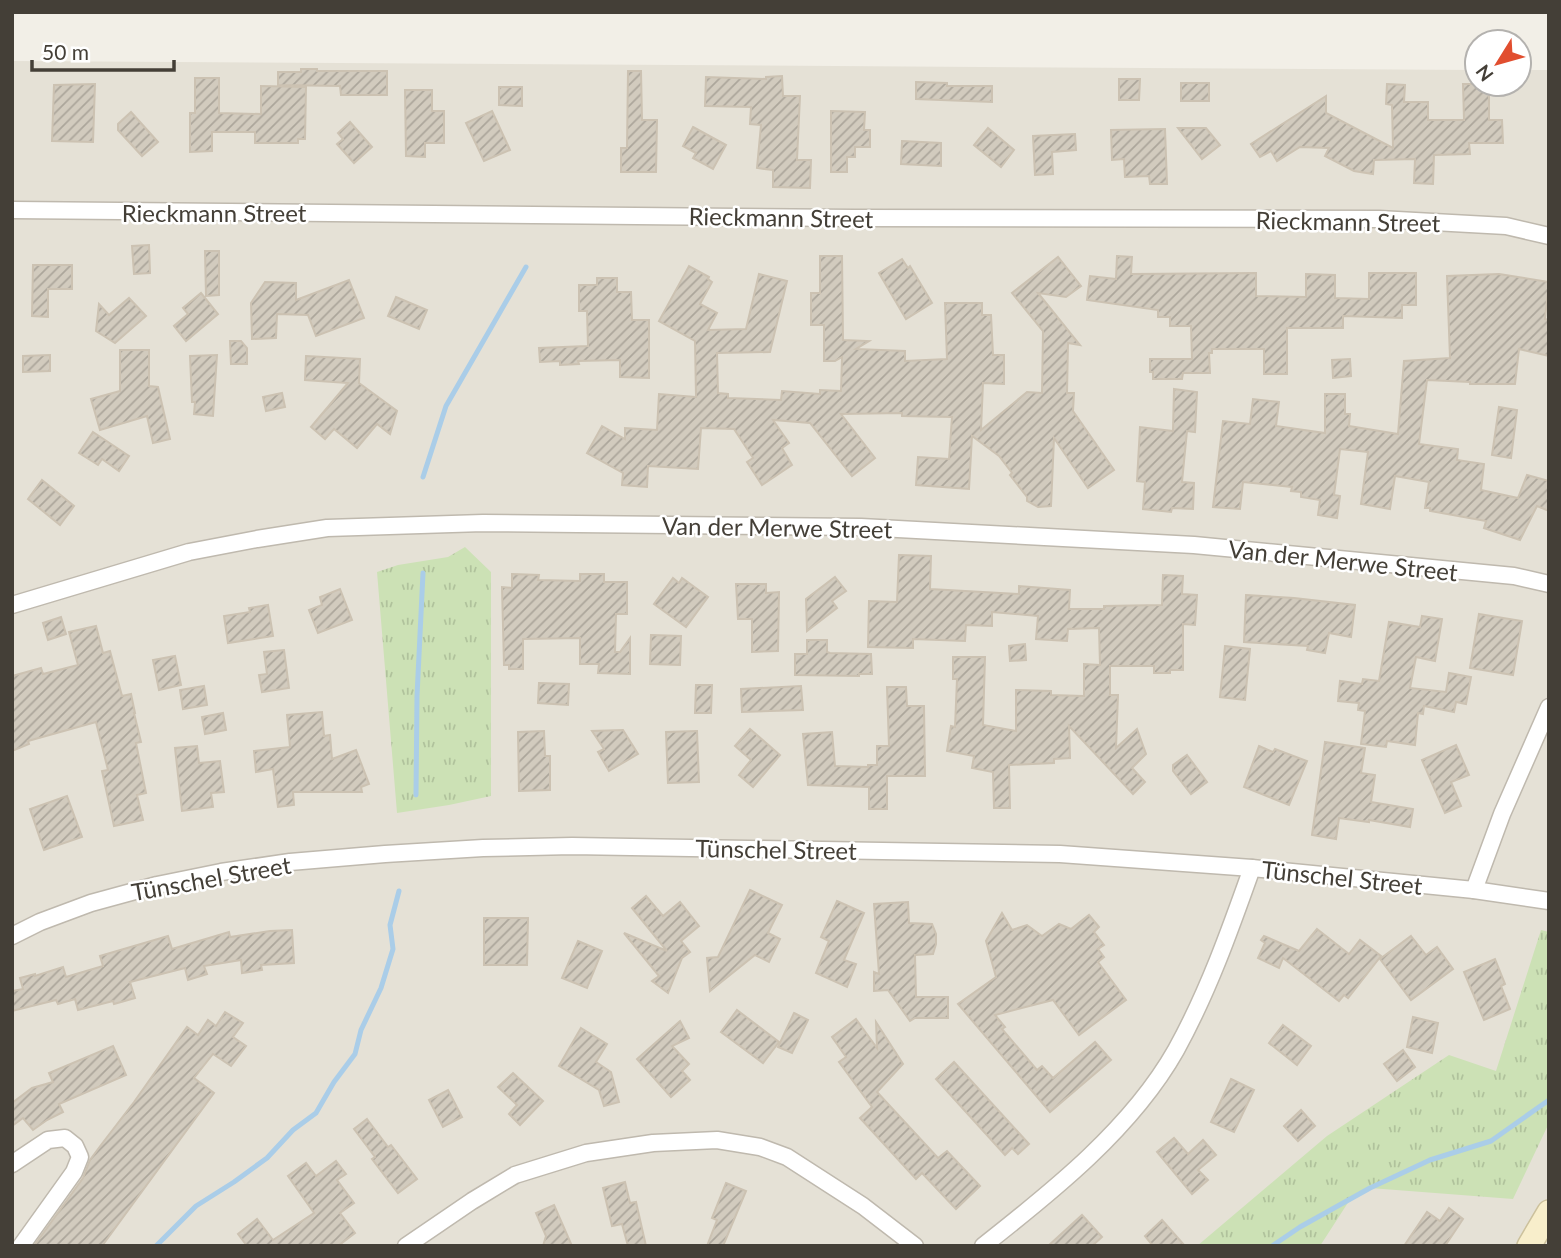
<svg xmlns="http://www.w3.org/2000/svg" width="1561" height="1258" viewBox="0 0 1561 1258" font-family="Lato,sans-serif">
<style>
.residential{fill:#e5e1d6}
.grass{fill:url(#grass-tufts)}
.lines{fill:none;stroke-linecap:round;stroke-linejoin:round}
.stream{stroke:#aacde8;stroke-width:5}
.building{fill:url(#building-hatch);stroke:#ccc2b2;stroke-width:2}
.street-casing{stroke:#bfb9ae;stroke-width:19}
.secondary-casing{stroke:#ccc19c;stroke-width:26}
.street{stroke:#fff;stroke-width:16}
.secondary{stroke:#f8eecb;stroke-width:23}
.labels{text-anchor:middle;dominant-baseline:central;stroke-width:5;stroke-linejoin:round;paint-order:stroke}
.street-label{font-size:24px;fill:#443f37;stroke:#fff}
</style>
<defs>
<pattern id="grass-tufts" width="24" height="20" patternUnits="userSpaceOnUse" patternTransform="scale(1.75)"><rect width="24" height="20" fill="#cce1b5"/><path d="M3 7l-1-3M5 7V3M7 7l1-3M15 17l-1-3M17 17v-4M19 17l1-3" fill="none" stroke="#b0c29c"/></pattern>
<pattern id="building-hatch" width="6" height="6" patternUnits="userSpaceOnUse" patternTransform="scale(1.75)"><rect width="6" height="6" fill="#d2cbbe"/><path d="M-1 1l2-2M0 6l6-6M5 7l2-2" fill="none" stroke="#aca69b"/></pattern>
</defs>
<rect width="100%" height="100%" fill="#f2efe7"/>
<!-- residential -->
<path class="residential" d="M12,61L1477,70V84H1519V70H1549V1246H12Z"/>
<!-- grass -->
<g class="grass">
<path d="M465,547L491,572V796L449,805L397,813L377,572L398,565L448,557Z"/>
<path d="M1541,930L1549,932V1123L1513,1199L1370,1188L1351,1198L1320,1246H1197L1327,1136L1449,1055L1496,1071Z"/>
</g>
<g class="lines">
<!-- stream -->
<g class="stream">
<path d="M423,477L446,406L526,267"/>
<path d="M416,795L417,696L423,573"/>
<path d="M156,1246L196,1206L234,1182L267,1158L293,1130L316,1113L334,1082L355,1054L361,1030L381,988L393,949L390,925L399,891"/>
<path d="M1272,1246L1300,1227L1370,1188L1430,1160L1491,1141L1549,1100"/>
</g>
</g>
<!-- building -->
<g class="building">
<path d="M301,69H317V71H387V95H341L340,86L278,85V72H301Z"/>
<path d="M628,71H641L642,120H657L656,172H621V148H627Z"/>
<path d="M782,76L783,96H800L797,160H811L810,188L773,187V170L757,168L761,125L750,124L751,107L705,106L706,77L766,79V77Z"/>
<path d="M195,78H219V113L261,114V86L306,87L305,139H298V143H255V132H212V151L190,152V113H195Z"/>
<path d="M1119,79H1140L1139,100H1119Z"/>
<path d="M916,82L947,83V86H992V102L916,99Z"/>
<rect x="1181" y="83" width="28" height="18"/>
<path d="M95,84L93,142L52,141L54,85Z"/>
<path d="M1387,84L1405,85L1404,102H1428V120H1464L1463,84H1489V120H1502L1503,143H1469L1470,154L1434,155L1433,184L1414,183L1415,159L1374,160L1373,174L1354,171L1325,156L1329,148L1300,147L1277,161L1271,151L1260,157L1251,144L1326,96V113L1393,148L1392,105L1386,104Z"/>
<path d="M499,87H522V106L499,105Z"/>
<path d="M405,90H432V111H444V143H425V157L406,156Z"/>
<path d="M492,111L510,150L484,161L466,123Z"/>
<path d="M831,111L865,112L864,130H870V147H855V157H847V172H831Z"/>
<path d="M131,112L158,142L142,156L118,130V124Z"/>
<path d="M350,122L372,147L354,163L337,144L343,139L338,133Z"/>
<path d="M693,127L726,145L713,169L693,158L696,153L683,146Z"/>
<path d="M988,128L1014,150L1001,167L974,145Z"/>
<path d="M1178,128H1206L1220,145L1202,159Z"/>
<path d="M1165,129L1167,184H1150L1149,176L1125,177L1124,159L1112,160L1111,130Z"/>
<path d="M1075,134L1076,150L1052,152L1053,174L1035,175L1033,136Z"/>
<path d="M902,141L941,143V166L901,164Z"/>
<path d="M149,245L150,273L134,274L132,246Z"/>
<path d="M205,251H219V295L206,296Z"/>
<path d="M820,256H842L843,340L869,341L856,349L905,351V361L947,359L945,303H982V315H991L993,355H1004V384L983,383L981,430L1027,392L1042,393L1043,331L1012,293L1058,257L1081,286L1066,297L1038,293L1080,345L1068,343L1067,393H1074L1073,411L1114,470L1088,488L1054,438L1051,506L1038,507L1027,501V497L1010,475L1012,473L999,456L972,436L969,489L916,485L918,457L949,459L952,417L902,416V413L841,414L875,458L852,476L810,423L773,420L789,443L782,448L792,465L762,485L747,462L753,458L734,429L701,428L698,469L648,466L647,487L622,485L623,473L587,453L602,426L625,439V428L657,430L659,394L696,397L695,341L659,321L689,266L709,277L708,279L712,282L700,304L717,313L708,330L746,329L759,274L787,281L770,352L717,353L718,393L728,394V398L781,400L782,391L820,394V390L841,391L842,357L835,361H824V325H811V293H820Z"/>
<path d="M1117,256L1132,257L1131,274L1256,273V296L1306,297V274L1335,275V298L1369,299V273H1416V305H1402V318L1343,316V328H1287V374H1264V349H1212V353H1209L1210,373H1183L1182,379H1153V372H1150V359H1192L1191,326H1170V317H1158V310L1087,300L1090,276L1116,279Z"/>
<path d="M902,259L908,268L910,266L932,303L906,319L879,273Z"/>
<path d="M33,265H72V289H48V317L32,316Z"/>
<path d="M1499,274L1549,282L1545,319L1549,320V356L1519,349L1515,384H1470V382L1427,380L1419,444L1458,449L1457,460L1484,464L1481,490L1518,498L1527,475L1549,481V511L1537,506L1520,540L1484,528L1486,521L1430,511V508H1425L1429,482L1395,476L1390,509L1361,504L1368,452L1340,449L1334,495L1340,496L1337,518L1318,515L1320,500L1301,497V492L1291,491L1292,487L1263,484L1243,482L1240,509L1213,507L1223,421L1250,424L1253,399L1279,402L1276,426L1325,433V394H1345V414H1350L1349,426L1398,434L1404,361L1450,358L1447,276Z"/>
<path d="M597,278H617V292H631L632,320H649V378L620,377V360L578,361L579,364L560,365V361L540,362L539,348L588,346L587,311H579V285H597Z"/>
<path d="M349,280L364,318L316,336L308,315L277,314L276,338L252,339L251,303L265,282L296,283V300Z"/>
<path d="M201,293L218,314L186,341L174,326L188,314L183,308Z"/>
<path d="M396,297L427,310L419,329L388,316Z"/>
<path d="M129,298L146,316L115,343L96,331L99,304L109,315Z"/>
<path d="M230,341H241L247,348V364H231Z"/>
<path d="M120,350H149V386L158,387L170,439L153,443L147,416L100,430L91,399L120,391Z"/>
<path d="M50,355V371L23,372V356Z"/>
<path d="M217,355L213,416L194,414L195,402H192L190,356Z"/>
<path d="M306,356L360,359L359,383L397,411L390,434L377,424L357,448L334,429L325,439L311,427L348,383L305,380Z"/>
<path d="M1350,359L1351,376L1333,378L1332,360Z"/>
<path d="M1174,389L1197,392L1195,432L1187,431L1182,482L1194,483L1193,509L1172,508L1171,512L1143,509L1145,482L1137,481L1140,427L1173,431Z"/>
<path d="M282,393L285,407L266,411L263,397Z"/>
<path d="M1499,407L1517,410L1511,458L1492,455Z"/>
<path d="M93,432L129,456L119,471L102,459L98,465L79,453Z"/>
<path d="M42,480L74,506L60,525L28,499Z"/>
<path d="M899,555L931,556L930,589L1019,594V586L1070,590L1069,609H1104V606L1162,605L1163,575L1183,576L1182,594L1197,595L1195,625L1183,624V670H1170V673H1154V666H1110V695H1118L1116,748L1137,729L1146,754L1132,768L1145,782L1133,794L1069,726L1070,758L1054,759V763L1009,765L1010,808H994L993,772L972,768L974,756L947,751L951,726L955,727L957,679H953V657H985L983,725L1016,731V690L1051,691V695L1084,696V664L1100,665L1099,628L1068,629L1067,641L1036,639L1038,616L992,612V626L966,625L965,641L913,639V648L868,647L869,601L897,602Z"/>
<path d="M512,574L539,575L538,580L580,581V574H604V582H627V614H616L615,652H620L630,638V674L598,673L599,664H580V638L523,639V669H509V665H504L502,587L512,588Z"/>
<path d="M835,577L846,591L832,601L837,608L807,631L806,599Z"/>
<path d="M673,578L679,583L682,578L708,597L686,627L654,604Z"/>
<path d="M736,584H766V593L779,592L778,651L752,652V619H738Z"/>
<path d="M340,589L352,620L318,633L309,610L322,605L320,597Z"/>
<path d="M1246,595L1294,598L1355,605L1351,637L1329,633L1325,653L1307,650L1308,646L1244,642Z"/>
<path d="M268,605L273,636L228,643L224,616L250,612L249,608Z"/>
<path d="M1479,614L1522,621L1513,675L1470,668Z"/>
<path d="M1422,616L1442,619L1435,661L1416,657L1410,688L1446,692L1449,673L1471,677L1466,704L1456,702L1454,712L1424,706L1423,714L1418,713L1415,745L1387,741L1386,747L1361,744L1365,711L1358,710L1359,703L1338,701L1340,681L1362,684L1363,679L1379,681L1389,622L1420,627Z"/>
<path d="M61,617L66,634L48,640L43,623Z"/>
<path d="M96,626L103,653L110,651L122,696L131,694L135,713H134L141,742L136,743L146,793L137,795L143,820L114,826L102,771L108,770L96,722L28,741L29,744L12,751V676L41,668L43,674L78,665L69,632Z"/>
<path d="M651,635L681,636L680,665L650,664Z"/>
<path d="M807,640H827V652L830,653L871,654L872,674H859V676L795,675V654H807Z"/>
<path d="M1025,644L1026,660L1010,661L1009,646Z"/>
<path d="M1225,646L1250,649L1245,700L1220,697Z"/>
<path d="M284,650L289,688L262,692L259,675L267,674L264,652Z"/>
<path d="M175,656L181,685L159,690L153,660Z"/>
<path d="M539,683L569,684L568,705L538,703Z"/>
<path d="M696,685H712L711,713H695Z"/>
<path d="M204,686L207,705L183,709L180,690Z"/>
<path d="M801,686L803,710L742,712L741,689Z"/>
<path d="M887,687H906L907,706H924L925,776H887V809H869V787L808,785L803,734L832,732L835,766L868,767V765H877V746H889Z"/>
<path d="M322,712L324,736L330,735L332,759L356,750L369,784L361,787L362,792H293L294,805L278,807L273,769L256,772L254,751L290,747L287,715Z"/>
<path d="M223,713L226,730L205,734L202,717Z"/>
<path d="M750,729L780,755L753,787L739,775L751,760L735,746Z"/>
<path d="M623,730L638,754L609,771L598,752L604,749L592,731Z"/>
<path d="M544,731L545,756H550V790L519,791L518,732Z"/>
<path d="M697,731L699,782L668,783L666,732Z"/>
<path d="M1325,742L1365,748L1361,773L1375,775L1371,802L1413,809L1410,827L1369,820V822L1339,818L1336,839L1312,835Z"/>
<path d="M1456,745L1469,775L1451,782L1461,806L1445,813L1422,760Z"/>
<path d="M197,746L199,763L220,761L224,792L211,793L213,807L182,811L175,748Z"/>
<path d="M1259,746L1273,752L1275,749L1307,761L1289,805L1244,787Z"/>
<path d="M1187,755L1207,782L1191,794L1173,771V765Z"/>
<path d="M67,796L82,837L44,850L30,809Z"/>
<path d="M750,890L782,905L768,933L780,939L769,962L755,955L710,991L707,958L718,957Z"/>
<path d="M646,896L663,916L680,902L699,926L681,941L690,952L682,958L668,993L652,981L659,976L624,933L667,951L632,908Z"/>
<path d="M837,901L864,913L844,960L856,964L847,987L816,973L829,941L821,937Z"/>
<path d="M908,902L909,923L932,924L936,934V944L933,954L915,955L916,997H948V1018H915L910,1021L888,990L874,991V972L879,974L874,904Z"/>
<path d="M1002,913L1012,930L1027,925L1042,936L1059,924L1071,929L1089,915L1099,927L1094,932L1104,945L1098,949L1104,957L1098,962L1126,1000L1079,1035L1053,1000L995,1015L1005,1027L1002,1029L1037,1070L1042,1066L1053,1078L1095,1042L1111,1060L1050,1112L958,1004L996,977L986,941Z"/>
<path d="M484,918H528L527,965H484Z"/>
<path d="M1317,929L1349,954L1360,940L1381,956L1348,998L1344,995L1339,1001L1283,958L1279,968L1258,958L1265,943L1261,940L1264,936L1299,951Z"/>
<path d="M292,930L294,963L261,965L262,970L242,973L241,960L204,966L207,974L188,980L185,968L130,982L135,998L114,1004L113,1001L78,1010L75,999L58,1004L56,1000L12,1011V991L23,989L20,978L35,974V976L63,967L66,977L103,966L100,956L168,936L172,949L229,932L230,937L270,931Z"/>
<path d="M1411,936L1426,955L1437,947L1453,969L1411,1000L1380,959Z"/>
<path d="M578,941L602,951L587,988L562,978Z"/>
<path d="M1495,959L1505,984L1501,986L1510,1009L1484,1020L1464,972Z"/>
<path d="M737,1010L779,1042L763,1063L721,1032Z"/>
<path d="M225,1012L243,1023L233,1037L246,1046L231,1066L213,1054L194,1078L214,1093L102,1246H34L83,1178L90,1160L101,1145L134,1102L187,1027L198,1035L208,1020L216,1026Z"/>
<path d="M794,1013L808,1020L792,1053L778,1047Z"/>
<path d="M1413,1017L1438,1023L1432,1053L1407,1047Z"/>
<path d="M856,1019L877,1048L876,1022L903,1064L877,1092L938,1158L947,1151L980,1186L956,1209L922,1173L916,1179L860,1118L872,1107L839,1062L846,1057L832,1037Z"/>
<path d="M680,1021L689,1038L672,1046L689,1064L682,1071L690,1080L671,1097L637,1059Z"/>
<path d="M1283,1025L1311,1046L1297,1065L1269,1043Z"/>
<path d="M581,1028L607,1044L596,1062L611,1072L619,1102L604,1106L599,1090L559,1066Z"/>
<path d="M113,1046L126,1075L59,1104L63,1112L47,1120L33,1130L23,1118L12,1126V1103L32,1088L53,1082L49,1073Z"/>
<path d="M1403,1050L1415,1067L1397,1081L1384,1064Z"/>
<path d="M954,1062L1029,1144L1018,1154L1012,1148L1005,1155L936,1079Z"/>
<path d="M513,1073L543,1101L520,1125L509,1114L517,1105L498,1087Z"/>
<path d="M1231,1079L1254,1090L1234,1132L1211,1122Z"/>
<path d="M448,1090L462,1117L443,1127L429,1100Z"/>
<path d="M1301,1110L1315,1126L1298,1141L1284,1126Z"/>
<path d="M367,1119L388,1147L391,1145L417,1179L398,1193L372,1159L375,1157L354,1129Z"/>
<path d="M1174,1138L1188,1154L1203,1140L1216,1155L1198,1170L1208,1180L1192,1194L1157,1152Z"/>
<path d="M336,1161L346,1174L337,1180L354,1203L340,1213L355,1233L338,1246H247L238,1234L257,1219L273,1240L314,1213L288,1176L306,1163L316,1176Z"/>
<path d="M625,1182L630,1203L636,1202L646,1246H628L622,1224L612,1226L603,1188Z"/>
<path d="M726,1183L746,1191L723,1246H707L717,1220L712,1218Z"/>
<path d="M554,1205L572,1246H543L546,1236L536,1213Z"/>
<path d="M1449,1208L1463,1219L1445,1246H1404L1427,1212L1440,1221Z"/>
<path d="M1082,1215L1102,1237L1092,1246H1048Z"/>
<path d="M1162,1220L1185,1246H1153L1145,1236Z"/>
</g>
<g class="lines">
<!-- street casing -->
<g class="street-casing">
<g id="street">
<path d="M12,210L854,218L1379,219L1506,226L1549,236"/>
<path d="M12,605L189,552L257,539L327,528L483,523L861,527L1194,545L1514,576L1549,584"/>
<path d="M1474,890L1502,814L1549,707"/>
<path d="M12,936L40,922L91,903L157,885L221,872L290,862L385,854L483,848L572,846L1060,854L1252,868L1474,890L1549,901"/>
<path d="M12,1164L48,1140L65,1138L75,1146L80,1157L74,1172L21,1246"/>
<path d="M406,1246L472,1201L515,1175L586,1153L653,1143L717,1140L760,1147L787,1157L863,1206L915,1246"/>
<path d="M983,1246C1053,1191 1132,1128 1176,1050C1208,992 1230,930 1252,868"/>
</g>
</g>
<!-- secondary casing -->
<g class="secondary-casing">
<path id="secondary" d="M1529,1246L1549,1212"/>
</g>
<!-- street -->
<use href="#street" class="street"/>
<!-- secondary -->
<use href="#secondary" class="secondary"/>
</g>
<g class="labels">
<!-- street labels -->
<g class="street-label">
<text x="214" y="212">Rieckmann Street</text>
<text transform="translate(781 217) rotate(1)">Rieckmann Street</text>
<text transform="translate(1348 221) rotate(1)">Rieckmann Street</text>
<text transform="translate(777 527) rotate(1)">Van der Merwe Street</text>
<text transform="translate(1343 560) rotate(6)">Van der Merwe Street</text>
<text transform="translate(776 849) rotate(1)">Tünschel Street</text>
<text transform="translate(1342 877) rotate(6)">Tünschel Street</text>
<text transform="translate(211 878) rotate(-10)">Tünschel Street</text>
</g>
</g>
<!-- border -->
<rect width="1561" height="1258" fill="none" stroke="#443f37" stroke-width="28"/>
<!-- north arrow -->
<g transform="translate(1498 63) rotate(233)"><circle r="33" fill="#ffffff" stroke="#b4b2af" stroke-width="2"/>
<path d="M0-5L12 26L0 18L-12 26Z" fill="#e14e2f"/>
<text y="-10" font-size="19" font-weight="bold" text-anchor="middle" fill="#443f37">N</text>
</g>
<!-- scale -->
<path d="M32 60v10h142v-10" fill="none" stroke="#443f37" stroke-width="3.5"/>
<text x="42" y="60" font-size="21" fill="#443f37" stroke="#ffffff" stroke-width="5" paint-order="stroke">50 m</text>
</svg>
